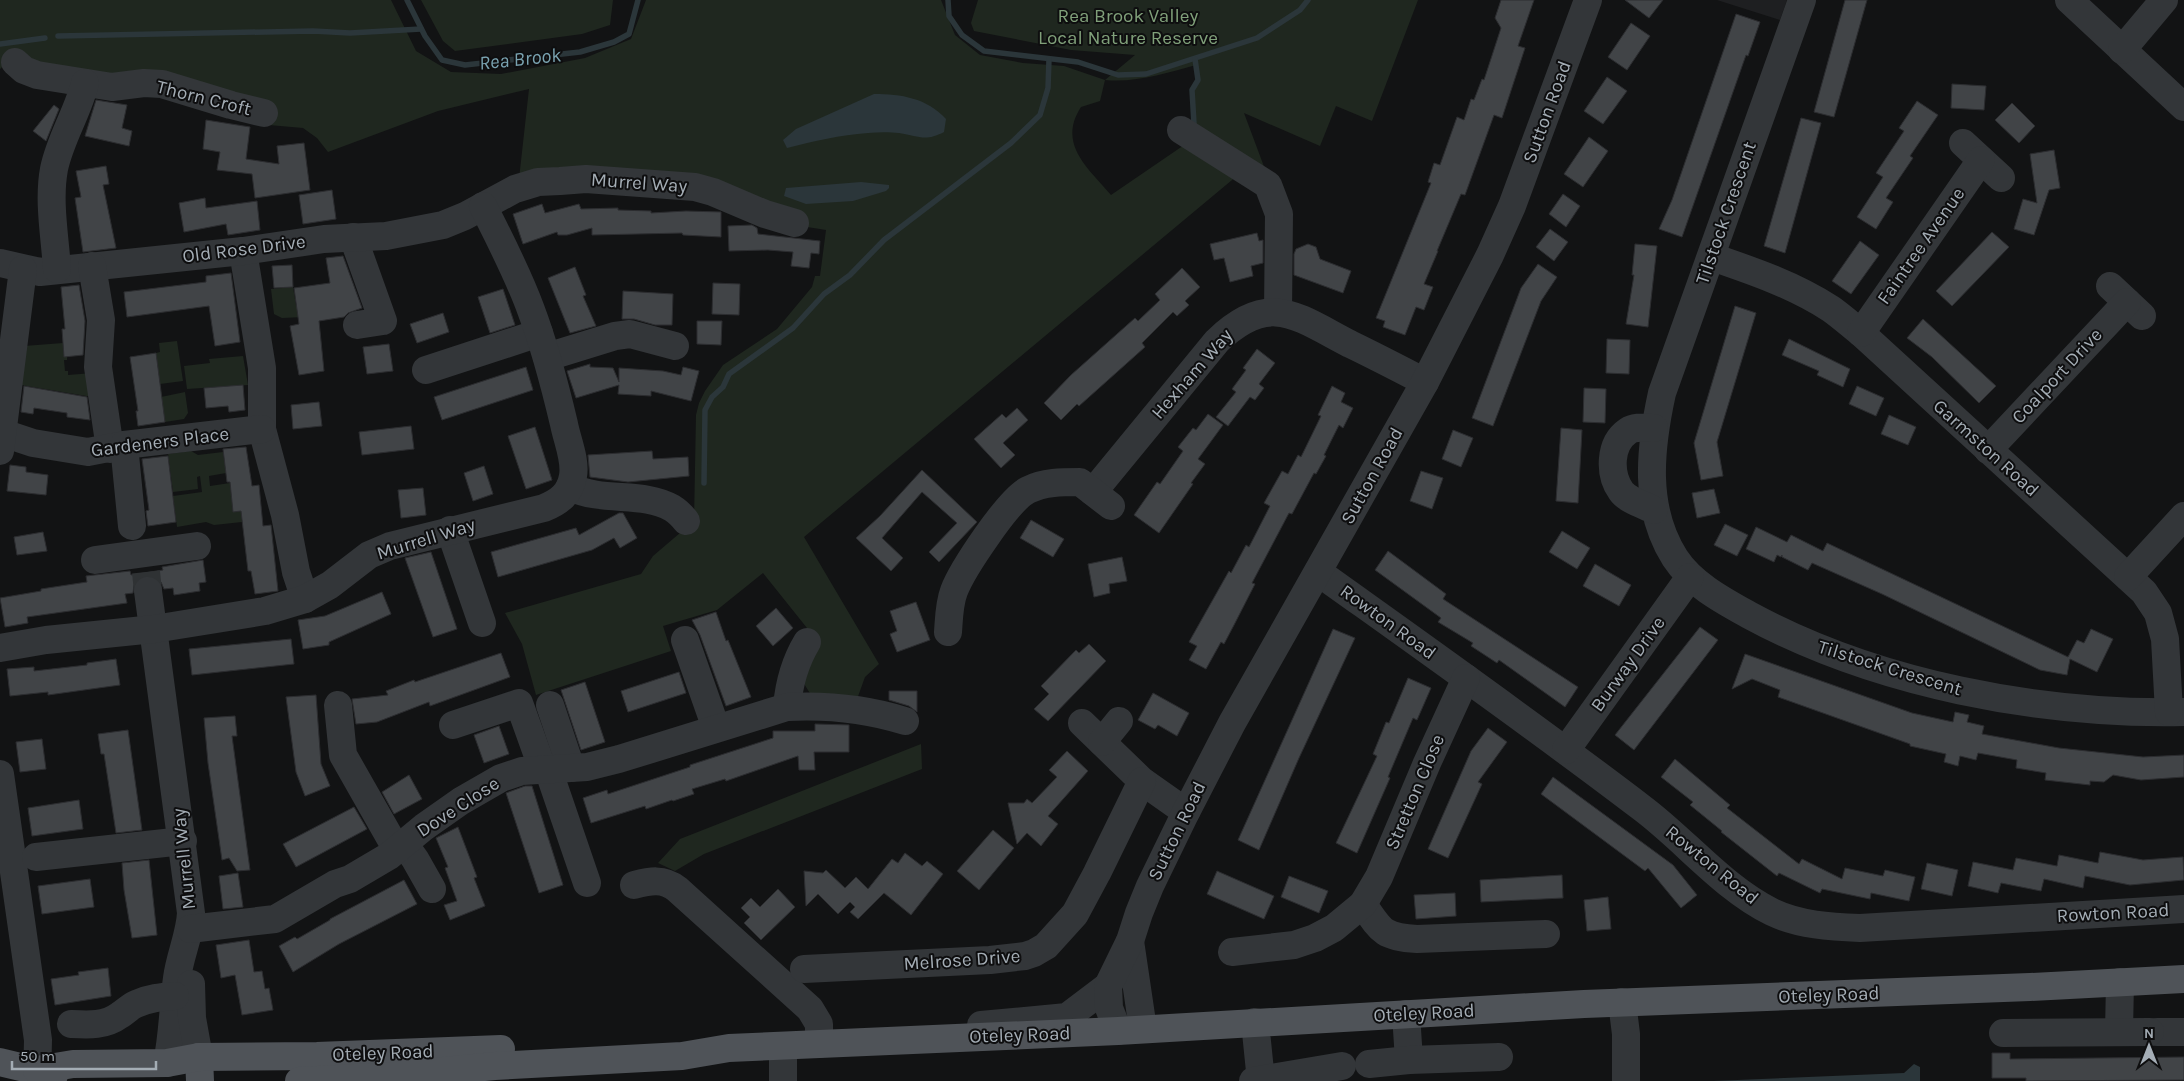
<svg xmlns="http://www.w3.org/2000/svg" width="2184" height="1081" viewBox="0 0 2184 1081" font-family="Karla,sans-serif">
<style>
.built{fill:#1e1f21}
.green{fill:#1f271f}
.water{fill:#2b363a}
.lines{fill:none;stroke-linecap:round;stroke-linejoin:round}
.stream{stroke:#2b363a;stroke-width:5.5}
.building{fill:#414447;stroke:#2c2d30}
.minor-tunnel{stroke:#2f3234;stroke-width:28;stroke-dasharray:28 14;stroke-linecap:butt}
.minor{stroke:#333639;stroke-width:28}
.major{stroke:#4f5358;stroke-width:28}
.labels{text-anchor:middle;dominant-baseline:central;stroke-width:4;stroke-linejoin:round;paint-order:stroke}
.park-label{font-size:19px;fill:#80a07a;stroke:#0e0e0f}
.street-label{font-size:19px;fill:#a4adb5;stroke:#0e0e0f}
.water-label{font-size:20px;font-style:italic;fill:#7aa3b1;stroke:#0e0e0f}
</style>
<rect width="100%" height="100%" fill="#121314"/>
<!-- built -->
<path class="built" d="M1717,0H1787L1780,20Z"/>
<!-- green -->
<g class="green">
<path d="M0,0H391L416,51L451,72L501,74L585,58L631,39L646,0H941L955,35L980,55L1023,63L1064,66L1105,80L1135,55L1071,50L974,31L971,23L978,0H1418L1372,121L1336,106L1320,146L1244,113L1269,180L1194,124L1192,90L1198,80L1196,65C1166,73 1136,83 1105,80L1100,101L1081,107C1057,144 1088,168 1111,195L1190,141L1238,175L804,537L879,664L865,677L856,702L811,695L803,682L819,643L763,573L717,610L663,626L671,651L536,695L522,644L505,613L641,574L653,556L694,521L696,415L699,403L705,391L723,365L777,329L812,287L815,276H820L826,230L801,226L766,205L519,179L529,89L438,111L328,152L317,138L303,128L269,125L141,76L36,67L19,52L0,69Z"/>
<path d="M421,0H613L610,25L582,34L455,51L443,41Z"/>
<path d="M293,287L296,305L304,304V317L282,318L274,314L271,289Z"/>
<path d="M177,341L183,381L160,384L156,353L160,352L159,343Z"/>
<path d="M63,343L64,356H67V360H64L65,371H68V375L93,373L98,398L21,385L24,346Z"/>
<path d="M243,356L248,385L187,389L184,366L210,363L209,359Z"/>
<path d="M185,392L188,413L184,419L165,422L161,397Z"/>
<path d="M191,451L198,455L223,452L226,473L209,476L210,486L230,483L233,512L241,511L242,522L214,525L206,522L177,527L173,496L202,492L200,476L197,477L198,489L173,492L168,454Z"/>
<path d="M921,744L922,769L704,854L675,871L658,863L680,839Z"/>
</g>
<!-- water -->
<g class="water">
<path d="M874,94C901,94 927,98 946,119L944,132C925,142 919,136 899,133C890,132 878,132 868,133C840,135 814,141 787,148L783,140L796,129Z"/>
<path d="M861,182L889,185V188L886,191L853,201L806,204L784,196L786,188Z"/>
<path d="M1914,1064L1920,1067V1081H1713L1904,1073Z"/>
</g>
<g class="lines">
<!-- stream -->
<g class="stream">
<path d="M407,0L425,36L442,60L465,65L580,52L614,42L629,34L638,0"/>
<path d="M948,0L949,16L962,35L984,51L1078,62L1118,75L1146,74L1257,38L1300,10L1308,0"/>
<path d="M58,36L313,31L350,33L421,29"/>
<path d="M0,44L45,38"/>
<path d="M1194,124L1192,90L1198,80L1195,59"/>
<path d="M704,483L705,410L712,397L723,387L729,374L793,328L824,294L850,275L884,240L1011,143L1040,115L1048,88L1049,59"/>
</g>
</g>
<!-- building -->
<g class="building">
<path d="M1501,0H1534L1518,46L1525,48L1502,118L1494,115L1465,195L1461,194L1437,251H1438L1424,284L1433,287L1424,310L1416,307L1405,335L1383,327L1385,321L1376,318L1431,183L1428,182L1434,163L1440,165L1457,117L1464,120L1471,99L1474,100L1482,79L1484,80L1501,28L1495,18Z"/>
<path d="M1625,0H1663L1649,18Z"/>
<path d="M1845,0H1867L1834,117L1814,112Z"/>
<path d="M1736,14L1760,22L1748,56L1746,55L1682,237L1659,229L1672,200Z"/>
<path d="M1631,23L1650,36L1627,70L1608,57Z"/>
<path d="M1607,77L1627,91L1603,124L1584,111Z"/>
<path d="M1952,84L1986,86L1984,110L1951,108Z"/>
<path d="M96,100L127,105L122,128L132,131L129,146L85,136Z"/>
<path d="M1917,101L1938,115L1910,156L1913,158L1886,198L1893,202L1876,229L1857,217L1883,177L1876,173L1904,131L1899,128Z"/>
<path d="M2012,103L2035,126L2019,143L1995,120Z"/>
<path d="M54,105L59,109L46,141L33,131Z"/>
<path d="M1801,118L1821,123L1785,253L1764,246Z"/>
<path d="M206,120L250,127L246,159L279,164L277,146L304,143L310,190L255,198L252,174L217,170L220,152L203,149Z"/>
<path d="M1589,137L1608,151L1583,187L1564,174Z"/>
<path d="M2054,150L2060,188L2049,190L2034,235L2014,229L2023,199L2037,203L2030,154Z"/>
<path d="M106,166L109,184L103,185L116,248L83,252L75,198L81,197L76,171Z"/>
<path d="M332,190L336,219L303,224L299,195Z"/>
<path d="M1563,194L1580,206L1566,227L1549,214Z"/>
<path d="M205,198L206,208L257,201L260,230L228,235L226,224L184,232L179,203Z"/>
<path d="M542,204L545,213L579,204L581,209L618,208V210L651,211V213L686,211L721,212V237L683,235L682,233L592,235V228L567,235H558L557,232L523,244L513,214Z"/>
<path d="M752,225L757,228L758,234L820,241L819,254L811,253L809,268L791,266L793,252L768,250L729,251L728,226Z"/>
<path d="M1550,229L1568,242L1554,261L1536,247Z"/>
<path d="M1992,232L2009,247L1952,306L1936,291Z"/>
<path d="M1257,233L1259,241L1263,240V263L1251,266L1253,276L1230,282L1224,258L1214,260L1210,244Z"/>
<path d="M1860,241L1879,255L1851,294L1832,281Z"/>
<path d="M1308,244L1316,247L1320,259L1351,271L1343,293L1294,275V254L1296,249Z"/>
<path d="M1635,244L1657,246L1648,327L1626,324L1634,275H1632Z"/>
<path d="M343,256L362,308L348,313L344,317L319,321L324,371L299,375L290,326L299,324L294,288L330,283L326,258Z"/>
<path d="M1538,264L1557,277L1541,301L1493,426L1472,418L1521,288Z"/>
<path d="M292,265L293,287L274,288L272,266Z"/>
<path d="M575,267L586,295L583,296L596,326L570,333L548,278Z"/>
<path d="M1182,268L1200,287L1185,301L1189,305L1177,316L1173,312L1142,343L1145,347L1079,406L1077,404L1061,420L1044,403L1071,375L1135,318L1138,321L1160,300L1155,294Z"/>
<path d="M231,273L240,342L215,346L209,306L127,317L124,292L206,282V276Z"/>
<path d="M713,283L740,284L739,315L712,314Z"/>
<path d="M79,285L85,321L83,355L64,357L62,329H65L61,287Z"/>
<path d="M503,289L515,325L490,333L478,297Z"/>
<path d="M623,291L673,294L672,325H655L634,319H622Z"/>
<path d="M1735,306L1756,313L1717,442L1723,476L1701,480L1694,443Z"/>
<path d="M443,313L449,332L417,343L410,324Z"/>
<path d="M1923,319L1996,386L1979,403L1932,357L1907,338Z"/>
<path d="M697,321H722L721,345L697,344Z"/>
<path d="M1607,339L1630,340L1629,374L1606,373Z"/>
<path d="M1789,339L1850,369L1843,387L1817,375L1819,371L1782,355Z"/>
<path d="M389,344L393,371L367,374L363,347Z"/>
<path d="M1257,349L1275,363L1259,384L1264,388L1255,400L1250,397L1228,426L1216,417L1236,392L1232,389L1246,370L1243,368Z"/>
<path d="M156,353L165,422L138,426L136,411H138L130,357Z"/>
<path d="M590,364V367L613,368L619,382V368L663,371L681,375L683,367L699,371L691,401L651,391V396L618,394L619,385L576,398L567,371Z"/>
<path d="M526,367L533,390L442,420L434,397Z"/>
<path d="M243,385L245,410L229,412L228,406L206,408L204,388Z"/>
<path d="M24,386L87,397L90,420L67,417V413L34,408L33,414L21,412Z"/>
<path d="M1332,386L1345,393L1341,402L1353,408L1343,428L1339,425L1324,455L1326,456L1316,474L1314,473L1292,514L1289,513L1252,583L1255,584L1234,625L1224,644L1221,642L1206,669L1189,660L1197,646L1189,642L1229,571L1231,573L1246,545L1249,547L1270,506L1264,503L1282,471L1288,474L1298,455L1301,457L1321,416L1318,415Z"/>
<path d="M1857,386L1884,398L1876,416L1849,404Z"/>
<path d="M1584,388L1606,389L1605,423L1583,422Z"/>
<path d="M319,402L322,426L293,429L291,405Z"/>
<path d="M1017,408L1028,420L1003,443L1015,455L1001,468L974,439L1002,414L1006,418Z"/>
<path d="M1208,414L1223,425L1198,459L1205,464L1191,483L1193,484L1159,533L1134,515L1157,482L1160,484L1183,451L1178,447L1193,428L1196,430Z"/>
<path d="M1889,415L1916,427L1908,445L1881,434Z"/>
<path d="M411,426L414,449L362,455L359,432Z"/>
<path d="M535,427L552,480L526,489L508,436Z"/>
<path d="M1561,428L1582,430L1578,503L1556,501Z"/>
<path d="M1453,430L1473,438L1461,467L1442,459Z"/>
<path d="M246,447L252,486L259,485L263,526L271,525L278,591L255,594L251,571H248L241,511L233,512L230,482H227L223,449Z"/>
<path d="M652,451L653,459L688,457L689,476L628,482L590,477L588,455Z"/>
<path d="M168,456L176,522L148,526L146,511L149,510L142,459Z"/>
<path d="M10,465L26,467V472L48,475L46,495L7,491Z"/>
<path d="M484,466L493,494L473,501L464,473Z"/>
<path d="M922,470L977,522L939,562L929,552L957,523L922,492L882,538L903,558L891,571L856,538L880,516Z"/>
<path d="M1421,471L1443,478L1432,509L1410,501Z"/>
<path d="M423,488L426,515L401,518L398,490Z"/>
<path d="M1714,489L1720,513L1697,518L1692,493Z"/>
<path d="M619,513H623L637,538L620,548L614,538L592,550L498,577L491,552L576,528L579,535Z"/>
<path d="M1031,520L1064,539L1053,557L1020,538Z"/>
<path d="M1725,524L1748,535L1737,556L1714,545Z"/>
<path d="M1756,527L1787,542L1791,535L1823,551L1827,543L2068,657L2077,640L2084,643L2091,629L2113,639L2097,672L2070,659L2067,675L2040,670L1882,594L1812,563L1808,570L1782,557V555L1781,557L1777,555L1774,562L1746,549Z"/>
<path d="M1562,531L1590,548L1577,569L1549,552Z"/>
<path d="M43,532L47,551L17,555L14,537Z"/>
<path d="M1388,551L1446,594L1443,599L1578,687L1565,707L1499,660L1497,663L1471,646L1473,643L1438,622L1441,618L1375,570Z"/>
<path d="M431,552L457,629L433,637L405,558Z"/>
<path d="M1122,557L1127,581L1109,584L1110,593L1094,597L1088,564Z"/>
<path d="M203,560L206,582L199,583L200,591L174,595L173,588L164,589L161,582L154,577L145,576L138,579L134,585L133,593L125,594L127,603L27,617L28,623L5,627L0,598L41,591V589L87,582L86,576L130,571L131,575L163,570L162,567Z"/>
<path d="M1595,564L1631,585L1619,606L1583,586Z"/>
<path d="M382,592L391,614L329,642V645L303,649L298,620L325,616Z"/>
<path d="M916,602L930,640L897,652L890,634L897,631L890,611Z"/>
<path d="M776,608L793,628L773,646L756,626Z"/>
<path d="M716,612L726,641L728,640L751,697L726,706L700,635L692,620Z"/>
<path d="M1700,627L1718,640L1634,750L1615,735Z"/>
<path d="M1333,629L1355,638L1299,758L1259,850L1238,840Z"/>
<path d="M291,639L294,664L192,675L189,649Z"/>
<path d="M1089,644L1106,661L1048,721L1034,709L1049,694L1041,686L1076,650L1079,653Z"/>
<path d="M501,653L510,677L430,706L429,702L377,722L356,724L352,699L388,695L386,691L414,680L415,682Z"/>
<path d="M1745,654L1912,713L1953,722L1955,712L1969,715L1967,722L1984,726L1982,734L2059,748L2143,757L2184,755V777L2141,780L2113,775L2104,782L2090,781V785L2045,780L2046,773L2016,768L2017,760L1978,753L1976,760L1960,756L1958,766L1944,762L1946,754L1910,746V744L1778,697L1780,690L1752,679L1732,689Z"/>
<path d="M116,659L120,685L48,695V692L10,696L7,669L34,667V671L87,665V663Z"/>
<path d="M679,672L686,693L628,712L621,691Z"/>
<path d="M1408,678L1431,688L1417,720L1413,718L1388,777L1390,778L1357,853L1336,843L1377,756L1373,754L1386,722L1389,723Z"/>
<path d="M585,682L605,742L581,750L561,690Z"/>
<path d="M889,691H917V712L909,706L889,700Z"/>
<path d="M1153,693L1189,713L1177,736L1158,725L1155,729L1138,720Z"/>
<path d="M316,695L321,764L330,786L305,796L296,772L286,697Z"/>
<path d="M235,716L237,736H232L250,870L237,871L229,858L222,860L208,763L204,718Z"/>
<path d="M815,724L849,725V752H814L815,770H799L798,756L726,781L725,779L692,789L694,794L673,801L672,800L646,809L645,806L591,823L583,798L607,790L608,794L690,767V765L773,738V731H815Z"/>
<path d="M499,726L509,754L484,763L474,735Z"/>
<path d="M1488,728L1507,742L1478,782L1482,784L1448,858L1428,849L1471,751Z"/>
<path d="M128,730L142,830L116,833L104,754H101L98,734Z"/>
<path d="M42,739L46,769L20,772L16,742Z"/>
<path d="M1067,751L1088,771L1048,816L1058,824L1041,846L1027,833L1017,844L1008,803H1024L1027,799L1032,803L1057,777L1049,770Z"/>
<path d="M1675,759L1730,805L1727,808L1799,864L1802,859L1842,879L1845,868L1883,876L1885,870L1915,877L1909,901L1871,893L1870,899L1822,889L1820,893L1779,873L1777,876L1721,832L1722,831L1690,805L1693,802L1661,777Z"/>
<path d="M409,775L422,799L394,814L382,792Z"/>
<path d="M1553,777L1673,865L1697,895L1681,908L1648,868L1645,871L1541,794Z"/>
<path d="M525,786H532L563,885L539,893L506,793Z"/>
<path d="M79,800L83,829L32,836L28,808Z"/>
<path d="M354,807L367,829L296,867L283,844Z"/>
<path d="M458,827L477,877L474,878L485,906L450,920L444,905L457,901L445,868L448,867L436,838Z"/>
<path d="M993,830L1014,848L979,890L957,871Z"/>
<path d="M2100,852L2143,860L2183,857L2184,880L2130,885L2085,876L2083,888L2044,879L2041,891L2001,883L1998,893L1968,886L1973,862L2013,870L2016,858L2057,866L2059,855L2098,863Z"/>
<path d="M905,853L922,866L927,861L943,874L911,915L884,893L858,919L850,912L855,907L850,902L838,914L818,894L806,906L804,871L823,873L826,870L845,888L856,877L868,889L892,859L898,863Z"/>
<path d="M149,860L157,935L132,938L124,890L122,863Z"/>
<path d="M1927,863L1958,870L1952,896L1921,889Z"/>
<path d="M1217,871L1274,896L1264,919L1207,894Z"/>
<path d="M238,873L243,907L223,909L219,876Z"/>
<path d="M1562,875L1563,898L1481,902L1480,880Z"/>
<path d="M1289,876L1328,891L1319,913L1281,897Z"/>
<path d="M90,879L94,907L42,914L38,886Z"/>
<path d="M404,880L417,904L339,944L293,972L279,946L295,937L297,939L330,920V919Z"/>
<path d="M778,889L795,907L761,940L744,923L750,917L741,908L751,898L760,907Z"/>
<path d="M1455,893L1456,916L1416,919L1414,895Z"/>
<path d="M1608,897L1611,929L1587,931L1584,900Z"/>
<path d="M249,940L254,972L262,971L265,989L269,988L273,1010L242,1015L235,975L221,978L216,945Z"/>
<path d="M108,968L111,996L55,1005L51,979L79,975L78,972Z"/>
<path d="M1992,1053H2010V1059L2184,1057V1080L2026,1081V1078H1992Z"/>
</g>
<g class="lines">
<!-- minor-tunnel -->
<path class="minor-tunnel" d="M146,572L148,591"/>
<!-- minor -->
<g class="minor">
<path d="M1802,0L1662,393C1650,448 1643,508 1675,558C1692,584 1722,600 1749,615C1876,684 2040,715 2184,712"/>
<path d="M2069,0L2184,107"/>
<path d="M2122,50L2164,0"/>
<path d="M15,62L24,70L37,75L112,87L144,83L162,84L231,105L264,113"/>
<path d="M1181,130L1268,185L1279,214L1278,312"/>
<path d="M1963,143L2001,178"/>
<path d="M353,237L383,321L357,325"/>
<path d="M243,251L262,368V429L285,515L296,572L305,599"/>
<path d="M1712,257C1753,271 1794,285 1831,309C1841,316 1851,325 1861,333L2144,592L2158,613L2165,639L2169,712"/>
<path d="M0,263L40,272L243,251L324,239L386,236L443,225L465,216L515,189L538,182L560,181L586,179L695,187L713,192L765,214L795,223"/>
<path d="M92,266L101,320L98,367L110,449"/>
<path d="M57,269C55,237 48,201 54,169C60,139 78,112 85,83"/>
<path d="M2110,286L2142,316"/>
<path d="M1861,333L1981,160"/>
<path d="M547,357L615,336L630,334L675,346"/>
<path d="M426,370L539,333"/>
<path d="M1654,428C1646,428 1635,426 1628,431C1609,444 1609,474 1621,491C1627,500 1644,505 1654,510"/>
<path d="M0,432L33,443L88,452L124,445L262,429"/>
<path d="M124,445L132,526"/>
<path d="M1988,450L2127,302"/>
<path d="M0,451L23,269"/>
<path d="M570,487C604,503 642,491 672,508C677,511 682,516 686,521"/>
<path d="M1093,492L1217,341C1269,291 1296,316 1350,344C1375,356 1400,369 1425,382"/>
<path d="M450,530L482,623"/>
<path d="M95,560L197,546"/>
<path d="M1318,572C1427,650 1536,727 1642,808C1686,841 1722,887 1772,912C1799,925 1831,927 1860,928L2184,909"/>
<path d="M2128,577L2184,516"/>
<path d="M148,591L191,913C190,935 180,955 177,978C173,1006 173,1035 167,1063"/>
<path d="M948,632C949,619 949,604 954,591C962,570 1008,500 1028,490C1044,482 1062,482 1080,482L1111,506"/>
<path d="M685,640L716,728"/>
<path d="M0,648L46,640L154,629L265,611L305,599L330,585L369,555L390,546L544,508C559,502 570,494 573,476C576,460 567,440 564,424C555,386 545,347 531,310C518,274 500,240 483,206"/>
<path d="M338,705L343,755L397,850"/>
<path d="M550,705L571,768"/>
<path d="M787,707C789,683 795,662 807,642"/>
<path d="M1082,723L1142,781L1186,812"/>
<path d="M453,725L519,703L543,770"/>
<path d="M1102,742L1119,721"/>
<path d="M1566,750L1690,577"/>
<path d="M548,769L587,883"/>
<path d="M0,774L38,1040L37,1081"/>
<path d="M404,844L415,859L432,889"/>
<path d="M36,857L183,841"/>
<path d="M634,885C650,881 663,878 677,889L810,1009L819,1024V1044"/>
<path d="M1363,904C1381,931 1383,937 1417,939L1546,934"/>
<path d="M190,929L275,919L335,884L350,879L389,856L424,827L461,801L501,778L522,771L587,767L619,759L787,707C826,705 867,709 905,721"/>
<path d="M1130,941L1143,1029"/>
<path d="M1232,952L1294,945L1315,938L1334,928L1363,904L1379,877L1427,763L1466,678"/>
<path d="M804,969L990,960L1025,956L1034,953L1046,946L1075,914L1097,873L1142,781"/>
<path d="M191,984L192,1018L199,1057"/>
<path d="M1622,1002L1626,1034V1081"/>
<path d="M1406,1014L1409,1060"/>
<path d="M1255,1022L1261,1081"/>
<path d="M71,1024C89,1025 105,1026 120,1015C126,1011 131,1006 136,1004C149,998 161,997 175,996"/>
<path d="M981,1025L1067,1017L1108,986"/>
<path d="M1118,1031L1109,1008L1108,986L1130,941L1139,913L1150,886L1186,812L1232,723L1425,382L1490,255L1512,206L1588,0"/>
<path d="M2119,1032L2120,982"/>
<path d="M2157,1032H2184"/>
<path d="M2003,1033L2150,1032"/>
<path d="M1369,1064L1409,1060L1499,1057"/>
<path d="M783,1081V1046"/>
<path d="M1253,1081L1342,1066"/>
</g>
<!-- major -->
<g class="major">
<path d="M199,1057L200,1081"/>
<path d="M0,1062L54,1075"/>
<path d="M37,1070L73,1064L167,1063L199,1057L317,1056L501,1049"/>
<path d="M299,1081L392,1076L495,1066L682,1056L729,1048L1118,1031L1584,1004L2030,987L2184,979"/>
</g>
</g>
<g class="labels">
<!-- park labels -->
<g class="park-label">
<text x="1128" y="16">Rea Brook Valley<tspan x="1128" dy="22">Local Nature Reserve</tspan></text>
</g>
<!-- street labels -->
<g class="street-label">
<text transform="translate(204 98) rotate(14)">Thorn Croft</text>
<text transform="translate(1547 112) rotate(-70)">Sutton Road</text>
<text transform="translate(639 183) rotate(4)">Murrel Way</text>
<text transform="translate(1726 213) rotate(-71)">Tilstock Crescent</text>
<text transform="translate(1921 246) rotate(-55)">Faintree Avenue</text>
<text transform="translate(244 249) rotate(-7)">Old Rose Drive</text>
<text transform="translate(1192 374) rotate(-49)">Hexham Way</text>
<text transform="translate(2057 376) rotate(-47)">Coalport Drive</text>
<text transform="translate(160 442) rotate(-7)">Gardeners Place</text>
<text transform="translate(1986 448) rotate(42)">Garmston Road</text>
<text transform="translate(1372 476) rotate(-61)">Sutton Road</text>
<text transform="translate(426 539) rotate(-17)">Murrell Way</text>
<text transform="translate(1388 622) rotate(36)">Rowton Road</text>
<text transform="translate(1628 664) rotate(-54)">Burway Drive</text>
<text transform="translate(1890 668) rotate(17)">Tilstock Crescent</text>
<text transform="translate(1415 792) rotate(-67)">Stretton Close</text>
<text transform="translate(458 807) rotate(-33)">Dove Close</text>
<text transform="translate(1177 831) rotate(-64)">Sutton Road</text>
<text transform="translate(184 859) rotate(-96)">Murrell Way</text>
<text transform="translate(1712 865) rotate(39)">Rowton Road</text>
<text transform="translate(2113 913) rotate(-3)">Rowton Road</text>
<text transform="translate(962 960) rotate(-4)">Melrose Drive</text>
<text transform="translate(1829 995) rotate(-2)">Oteley Road</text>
<text transform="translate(1424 1013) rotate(-3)">Oteley Road</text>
<text transform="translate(1020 1035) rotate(-2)">Oteley Road</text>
<text transform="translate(383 1053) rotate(-2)">Oteley Road</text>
</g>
<!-- water labels -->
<g class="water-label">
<text transform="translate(520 59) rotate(-6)">Rea Brook</text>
</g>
</g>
<!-- north arrow -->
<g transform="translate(2149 1046)" stroke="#0e0e0f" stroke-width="4" paint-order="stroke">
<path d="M0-4L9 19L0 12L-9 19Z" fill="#a4adb5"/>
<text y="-8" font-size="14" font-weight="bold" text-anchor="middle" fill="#a4adb5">N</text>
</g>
<!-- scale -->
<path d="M12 1061v8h144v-8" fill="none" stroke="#a4adb5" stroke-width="2.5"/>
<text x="20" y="1061" font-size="15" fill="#a4adb5" stroke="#0e0e0f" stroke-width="4" paint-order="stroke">50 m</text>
</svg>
